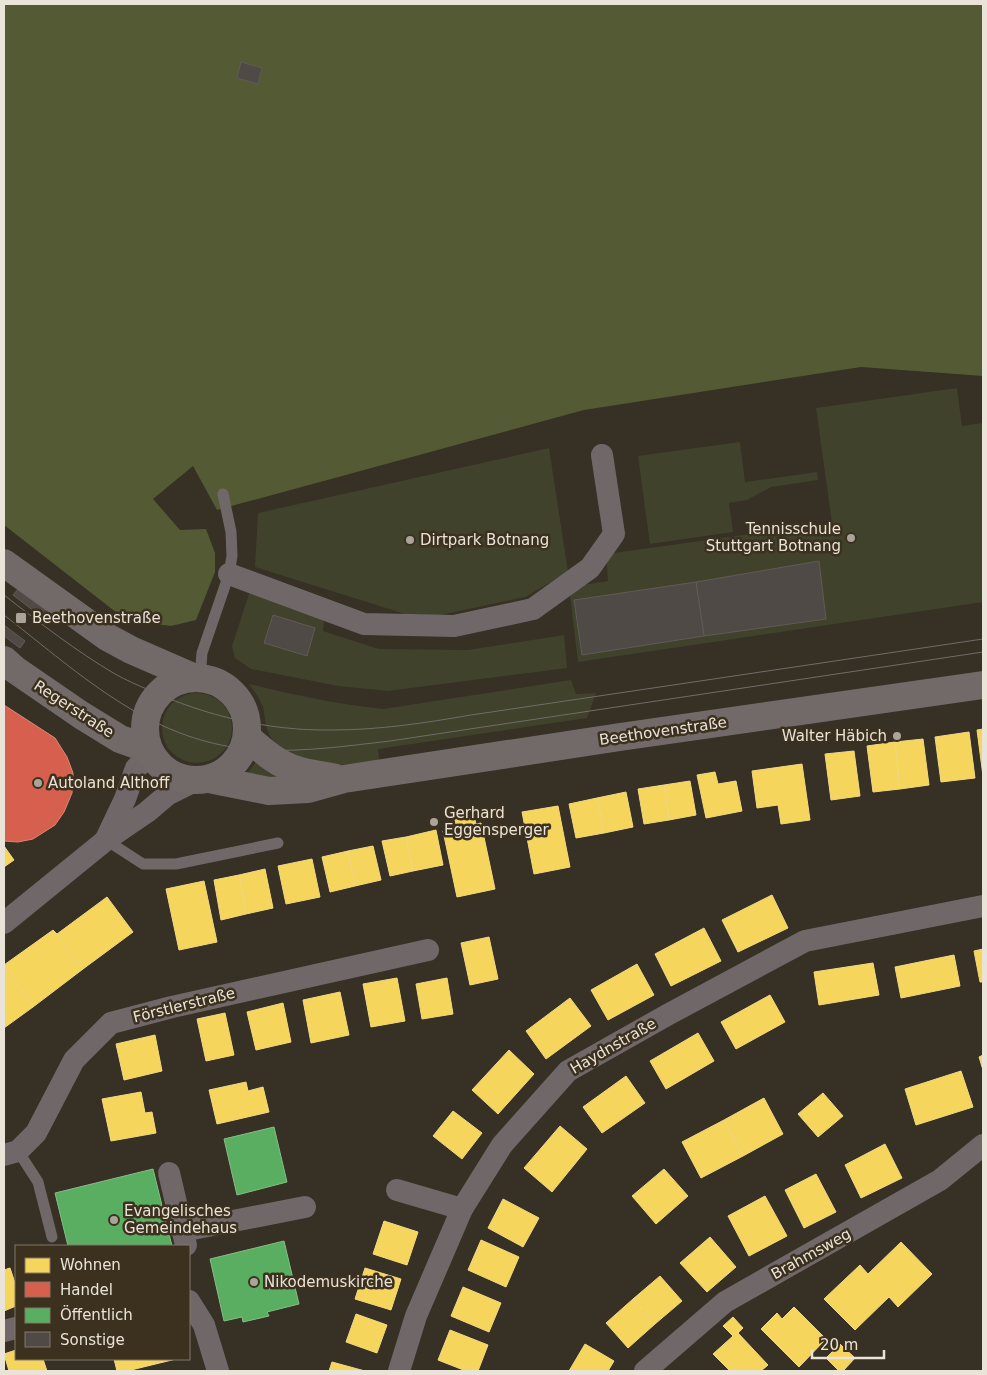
<svg xmlns="http://www.w3.org/2000/svg" width="987" height="1375" viewBox="0 0 987 1375" font-family="'DejaVu Sans',sans-serif">
<style>
.green{fill:#40422c}
.forest{fill:#545a33}
.homes{fill:#f6d55c;stroke:#f2d981}
.shops{fill:#d6604d;stroke:#dc8777}
.public{fill:#5aae61;stroke:#85be85}
.building{fill:#504a46;stroke:#615a57}
.lines{fill:none;stroke-linecap:round;stroke-linejoin:round}
.lane{stroke:#706868;stroke-width:11}
.street{stroke:#706868;stroke-width:22}
.secondary{stroke:#726a69;stroke-width:28}
.tram{stroke:#726c68;stroke-width:1}
.poi-dot{fill:#aba499;stroke:#3c311f;stroke-width:2}
.labels{text-anchor:middle;dominant-baseline:central;stroke-width:5;stroke-linejoin:round;paint-order:stroke}
.poi-label{font-size:15px;fill:#eae3d8;stroke:#3c311f;text-anchor:start}
.street-label{font-size:15px;fill:#eae3d8;stroke:#3c311f}
</style>
<rect width="100%" height="100%" fill="#363025"/>
<!-- green -->
<g class="green">
<path d="M957,388L962,426L983,423V602L578,662L569,587L608,581L606,554L832,523L816,408Z"/>
<path d="M740,442L745,482L817,472L818,480L771,487L747,500L729,503L733,532L650,544L638,456Z"/>
<path d="M549,448L568,572L525,597L421,619L255,567L258,513Z"/>
<path d="M250,591L324,617L323,631L379,649L468,650L564,635L567,668L388,691L338,686L251,669L235,658L232,646Z"/>
<path d="M571,680L576,694L596,693L587,718L378,749L379,762C371,763 361,764 352,765C326,765 282,760 269,734C265,726 265,715 263,707C260,699 254,691 249,684C294,695 338,704 383,709Z"/>
<circle cx="197" cy="728" r="35"/>
<path d="M256,762L268,771L283,778H244Z"/>
</g>
<!-- forest -->
<path class="forest" d="M4,4H983V376L861,367L584,410L217,510L193,466L153,499L180,530L206,529L215,553V572L196,620L171,626L126,620L4,525Z"/>
<!-- homes -->
<g class="homes">
<path d="M983,729V776L977,730Z"/>
<path d="M969,732L975,778L941,782L935,737Z"/>
<path d="M923,739L929,785L900,789L895,742Z"/>
<path d="M895,742L900,789L873,792L867,746Z"/>
<path d="M854,751L860,796L831,800L825,754Z"/>
<path d="M802,764L810,820L781,824L778,805L757,808L752,771Z"/>
<path d="M715,772L718,784L736,781L742,811L706,818L697,775Z"/>
<path d="M690,781L696,815L669,820L664,785Z"/>
<path d="M664,785L669,820L644,824L638,789Z"/>
<path d="M626,792L633,827L604,833L597,798Z"/>
<path d="M597,798L604,833L576,838L569,804Z"/>
<path d="M558,806L570,867L534,874L522,812Z"/>
<path d="M474,816L476,824L457,828L455,820Z"/>
<path d="M481,823L495,889L457,897L443,831Z"/>
<path d="M436,830L443,865L413,871L406,837Z"/>
<path d="M406,837L413,871L390,876L382,841Z"/>
<path d="M4,846L14,860L4,867Z"/>
<path d="M373,846L381,880L355,886L348,851Z"/>
<path d="M348,851L355,886L330,892L322,857Z"/>
<path d="M312,859L320,897L286,904L278,866Z"/>
<path d="M265,869L273,908L246,914L239,875Z"/>
<path d="M239,875L246,914L221,920L214,880Z"/>
<path d="M204,881L217,942L179,950L166,889Z"/>
<path d="M772,895L788,928L738,952L722,920Z"/>
<path d="M107,897L133,932L83,969L57,934Z"/>
<path d="M704,928L721,961L671,986L655,954Z"/>
<path d="M53,930L57,934L83,969L33,1007L4,965Z"/>
<path d="M489,937L498,979L470,985L461,943Z"/>
<path d="M983,949V982H980L974,951Z"/>
<path d="M954,955L960,986L901,998L895,967Z"/>
<path d="M873,963L879,995L819,1005L814,972Z"/>
<path d="M637,964L654,995L608,1020L591,990Z"/>
<path d="M4,965L33,1007L4,1028Z"/>
<path d="M397,978L405,1021L371,1027L363,984Z"/>
<path d="M447,978L453,1014L422,1019L416,984Z"/>
<path d="M340,992L349,1035L311,1043L303,1000Z"/>
<path d="M770,995L785,1022L736,1049L721,1022Z"/>
<path d="M570,998L591,1026L546,1059L526,1031Z"/>
<path d="M283,1003L291,1042L256,1050L247,1012Z"/>
<path d="M225,1013L234,1055L206,1061L197,1019Z"/>
<path d="M698,1033L714,1061L666,1089L650,1061Z"/>
<path d="M155,1035L162,1071L124,1080L116,1044Z"/>
<path d="M509,1050L534,1074L498,1114L472,1090Z"/>
<path d="M983,1055V1070L979,1057Z"/>
<path d="M961,1071L973,1107L916,1125L905,1089Z"/>
<path d="M626,1076L645,1103L602,1133L583,1107Z"/>
<path d="M246,1082L248,1091L263,1087L269,1112L217,1124L209,1090Z"/>
<path d="M141,1092L145,1113L152,1112L156,1133L111,1141L102,1099Z"/>
<path d="M823,1093L843,1116L818,1137L798,1114Z"/>
<path d="M764,1098L783,1134L743,1156L724,1120Z"/>
<path d="M453,1111L482,1133L462,1159L433,1136Z"/>
<path d="M724,1120L743,1156L701,1178L682,1142Z"/>
<path d="M560,1126L587,1149L552,1192L524,1168Z"/>
<path d="M885,1144L902,1178L861,1198L845,1165Z"/>
<path d="M664,1169L688,1196L656,1224L632,1196Z"/>
<path d="M816,1174L836,1212L804,1228L785,1190Z"/>
<path d="M765,1196L787,1236L749,1256L728,1216Z"/>
<path d="M503,1199L539,1218L523,1247L488,1228Z"/>
<path d="M384,1221L418,1232L407,1265L373,1254Z"/>
<path d="M710,1237L736,1267L707,1292L680,1263Z"/>
<path d="M481,1240L519,1257L506,1287L468,1270Z"/>
<path d="M901,1242L932,1274L898,1307L889,1297L855,1330L824,1299L860,1265L868,1274Z"/>
<path d="M10,1268L16,1286V1306L4,1311V1270Z"/>
<path d="M365,1268L401,1279L391,1310L355,1299Z"/>
<path d="M660,1276L682,1301L655,1324L633,1299Z"/>
<path d="M463,1287L501,1303L489,1332L451,1316Z"/>
<path d="M633,1299L655,1324L628,1348L606,1323Z"/>
<path d="M794,1307L826,1339L799,1367L761,1329L777,1313L782,1319Z"/>
<path d="M356,1314L387,1325L377,1353L346,1342Z"/>
<path d="M733,1317L743,1328L738,1333L768,1365L761,1371H730L713,1354L733,1336L723,1326Z"/>
<path d="M450,1330L488,1345L478,1371H466L438,1360Z"/>
<path d="M585,1344L614,1361L608,1371H569Z"/>
<path d="M840,1344L855,1358L843,1371H839L826,1358Z"/>
<path d="M16,1350V1359H43L47,1371H9L4,1354Z"/>
<path d="M114,1359H176L127,1371H117Z"/>
<path d="M332,1362L365,1371H329Z"/>
</g>
<!-- shops -->
<path class="shops" d="M4,705L55,738L67,757L73,773L72,793L64,812L55,825L33,839L18,842L4,841Z"/>
<!-- public -->
<g class="public">
<path d="M274,1127L287,1182L237,1195L224,1139Z"/>
<path d="M153,1169L172,1246H68L55,1193Z"/>
<path d="M284,1241L299,1304L267,1312L269,1316L243,1322L242,1317L224,1321L210,1259Z"/>
</g>
<!-- building -->
<g class="building">
<path d="M241,62L262,68L258,84L237,78Z"/>
<path d="M819,561L826,619L704,636L696,582Z"/>
<path d="M696,582L704,636L582,655L574,600Z"/>
<path d="M18,589L49,611L43,618L13,595Z"/>
<path d="M273,615L315,628L307,656L264,643Z"/>
<path d="M4,625L25,641L20,648L4,636Z"/>
</g>
<g class="lines">
<!-- lane -->
<g class="lane">
<path d="M200,678L202,653L229,574L232,556L231,532L223,494"/>
<path d="M106,840L143,864H176L278,843"/>
<path d="M18,1151L38,1182L52,1237"/>
</g>
<!-- street -->
<g class="street">
<path d="M229,574L364,624L454,626L533,609L590,568L614,534L602,455"/>
<path d="M106,839L125,799L136,768L151,755"/>
<path d="M4,923L106,840L147,812L167,795L195,781"/>
<path d="M4,1155L18,1151L36,1133L74,1060L111,1023L172,1007L428,950"/>
<path d="M169,1173L186,1245"/>
<path d="M397,1190L462,1209"/>
<path d="M182,1231L305,1207"/>
<path d="M189,1301L204,1325L218,1371"/>
<path d="M4,1331L16,1328"/>
<path d="M399,1371L416,1316L462,1209L502,1145L568,1071L669,1014L805,941L983,906"/>
<path d="M645,1371L725,1302L940,1180L983,1145"/>
</g>
<!-- secondary -->
<g class="secondary">
<path d="M4,563L107,637L131,650L193,677"/>
<path d="M4,660L14,669L81,715L120,739L148,749"/>
<circle cx="196" cy="729" r="51"/>
<path d="M247,737C262,750 277,764 297,770C309,774 323,775 336,778"/>
<path d="M209,779L269,791L308,789L344,779L620,737L983,685"/>
</g>
<!-- tram -->
<g class="tram">
<path d="M4,595C40,623 76,651 115,674C126,680 137,685 149,690C206,716 269,731 332,730C379,730 425,723 471,715L983,639"/>
<path d="M4,615C84,677 154,745 261,750C304,752 347,746 390,741L983,652"/>
</g>
</g>
<!-- markers -->
<g class="poi-dot">
<circle cx="851" cy="538" r="5"/>
<circle cx="410" cy="540" r="5"/>
<rect x="15" y="612" width="12" height="12" rx="2.5"/>
<circle cx="897" cy="736" r="5"/>
<circle cx="38" cy="783" r="5"/>
<circle cx="434" cy="822" r="5"/>
<circle cx="114" cy="1220" r="5"/>
<circle cx="254" cy="1282" r="5"/>
</g>
<g class="labels">
<!-- poi labels -->
<g class="poi-label">
<text x="841" y="529" text-anchor="end">Tennisschule<tspan x="841" dy="17">Stuttgart Botnang</tspan></text>
<text x="420" y="540">Dirtpark Botnang</text>
<text x="32" y="618">Beethovenstraße</text>
<text x="887" y="736" text-anchor="end">Walter Häbich</text>
<text x="48" y="783">Autoland Althoff</text>
<text x="444" y="813">Gerhard<tspan x="444" dy="17">Eggensperger</tspan></text>
<text x="124" y="1211">Evangelisches<tspan x="124" dy="17">Gemeindehaus</tspan></text>
<text x="264" y="1282">Nikodemuskirche</text>
</g>
<!-- street labels -->
<g class="street-label">
<text transform="translate(74 709) rotate(33)">Regerstraße</text>
<text transform="translate(663 731) rotate(-8)">Beethovenstraße</text>
<text transform="translate(184 1005) rotate(-14)">Förstlerstraße</text>
<text transform="translate(613 1046) rotate(-30)">Haydnstraße</text>
<text transform="translate(811 1254) rotate(-29)">Brahmsweg</text>
</g>
</g>
<!-- border -->
<rect width="987" height="1375" fill="none" stroke="#eae3d8" stroke-width="10"/>
<!-- legend -->
<rect x="15" y="1245" width="175" height="115" fill="#3c311f" stroke="#827869"/>
<rect x="25" y="1258" width="25" height="15" fill="#f6d55c" stroke="#827869"/>
<text x="60" y="1270" font-size="15" fill="#eae3d8">Wohnen</text>
<rect x="25" y="1282" width="25" height="15" fill="#d6604d" stroke="#827869"/>
<text x="60" y="1295" font-size="15" fill="#eae3d8">Handel</text>
<rect x="25" y="1308" width="25" height="15" fill="#5aae61" stroke="#827869"/>
<text x="60" y="1320" font-size="15" fill="#eae3d8">Öffentlich</text>
<rect x="25" y="1332" width="25" height="15" fill="#504a46" stroke="#827869"/>
<text x="60" y="1345" font-size="15" fill="#eae3d8">Sonstige</text>
<!-- scale -->
<path d="M812 1350v8h72v-8" fill="none" stroke="#eae3d8" stroke-width="2.5"/>
<text x="820" y="1350" font-size="15" fill="#eae3d8" stroke="#3c311f" stroke-width="4" paint-order="stroke">20 m</text>
</svg>
